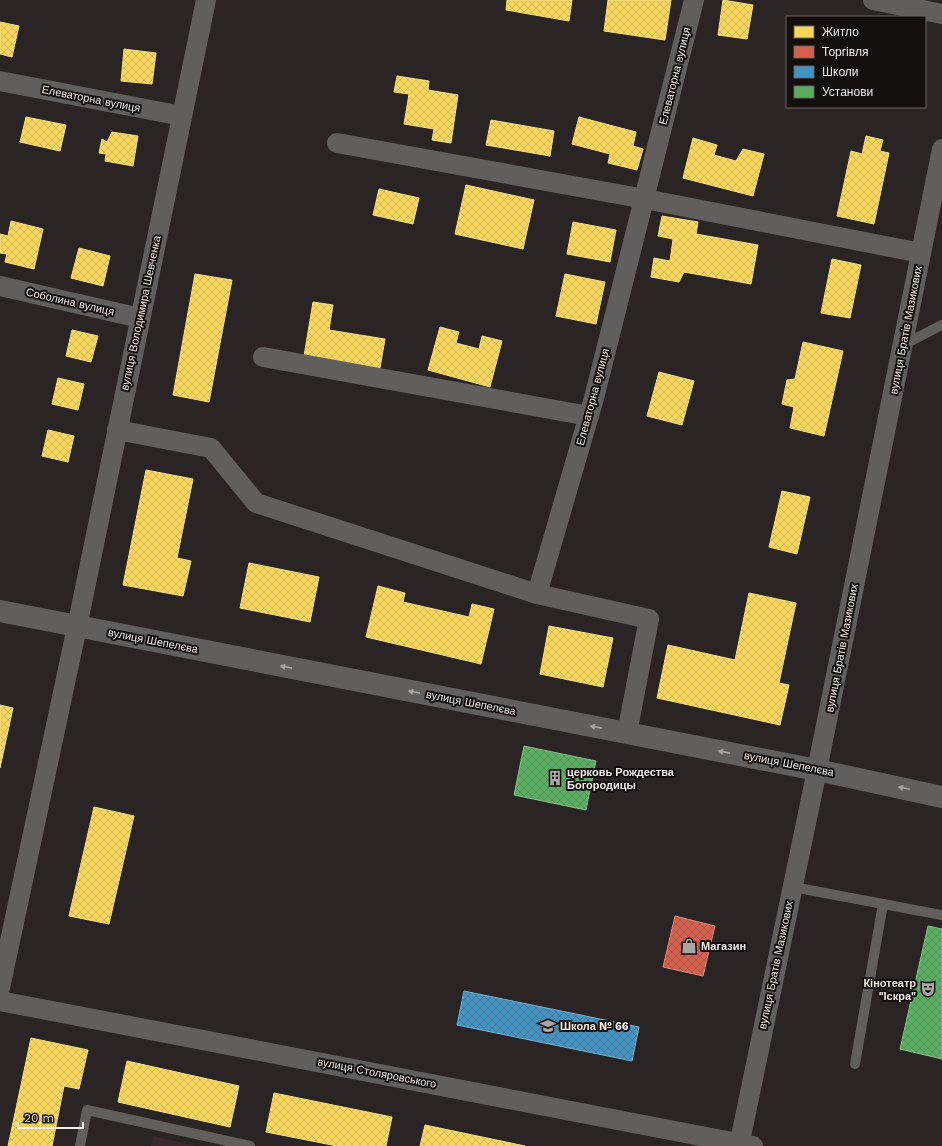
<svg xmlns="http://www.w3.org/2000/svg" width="942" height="1146" viewBox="0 0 942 1146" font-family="'Work Sans',sans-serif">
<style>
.industrial{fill:#39282d}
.homes{fill:url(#homes-cross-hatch);stroke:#f4dc86}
.shops{fill:url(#shops-cross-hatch);stroke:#de8a7c}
.schools{fill:url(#schools-cross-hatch);stroke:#77adce}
.public{fill:url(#public-cross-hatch);stroke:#87c08a}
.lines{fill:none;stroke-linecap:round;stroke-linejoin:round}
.service{stroke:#615f5e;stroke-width:10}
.minor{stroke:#615f5e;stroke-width:20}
.tertiary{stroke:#615f5e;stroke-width:22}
.oneway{fill:#a9a5a3}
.labels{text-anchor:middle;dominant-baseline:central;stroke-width:4;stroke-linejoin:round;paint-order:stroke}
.street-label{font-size:11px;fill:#f1ebe8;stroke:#130f0d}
.poi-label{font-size:11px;font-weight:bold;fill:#f1ebe8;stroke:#130f0d;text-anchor:start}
</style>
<defs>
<pattern id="homes-cross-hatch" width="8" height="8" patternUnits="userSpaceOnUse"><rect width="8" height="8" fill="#f6d55c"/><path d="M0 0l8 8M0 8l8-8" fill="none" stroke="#d3b858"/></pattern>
<pattern id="shops-cross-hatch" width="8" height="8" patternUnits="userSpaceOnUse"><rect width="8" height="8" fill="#d6604d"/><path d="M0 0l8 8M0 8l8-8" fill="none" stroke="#a4574b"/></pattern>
<pattern id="schools-cross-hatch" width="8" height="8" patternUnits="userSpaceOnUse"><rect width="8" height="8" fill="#4393c3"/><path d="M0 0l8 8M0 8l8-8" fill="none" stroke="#457897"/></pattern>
<pattern id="public-cross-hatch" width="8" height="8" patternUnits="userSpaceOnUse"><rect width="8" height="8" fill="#5aae61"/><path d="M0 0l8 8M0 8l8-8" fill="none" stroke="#558f59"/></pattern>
</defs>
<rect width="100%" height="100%" fill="#2a2524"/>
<!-- industrial -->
<path class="industrial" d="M153,1136L197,1146H151Z"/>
<!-- homes -->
<g class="homes">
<path d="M507,0H572L569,21L506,10Z"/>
<path d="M608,0H671L665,40L604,31Z"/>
<path d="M723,0L753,5L747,39L718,35Z"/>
<path d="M0,22L19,26L12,57L0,54Z"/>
<path d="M124,49L156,53L152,84L121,81Z"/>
<path d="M397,76L429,81L428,90L458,95L451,143L432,140L434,129L404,124L409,94L394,92Z"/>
<path d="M26,117L66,125L60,151L20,142Z"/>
<path d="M579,117L636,132L633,146L643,149L637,170L608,163L610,154L572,144Z"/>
<path d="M491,120L554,131L550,156L486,145Z"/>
<path d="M112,132L138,136L133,166L105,161L106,154L99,153L102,139L107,142Z"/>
<path d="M866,136L883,140L880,151L889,153L874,224L837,216L851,151L862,154Z"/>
<path d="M693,138L717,145L714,155L736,161L743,149L764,154L753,196L683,178Z"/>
<path d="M466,185L534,200L523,249L455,234Z"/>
<path d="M379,189L419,198L413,224L373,215Z"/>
<path d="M662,216L698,222L696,234L758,245L751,284L684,272L679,282L651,277L654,258L670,261L673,239L658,236Z"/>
<path d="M11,221L43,229L34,269L5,262L7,254L0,253V234L8,236Z"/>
<path d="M573,222L616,230L610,262L567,254Z"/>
<path d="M79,248L110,256L103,286L71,278Z"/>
<path d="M832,259L861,265L850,318L821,313Z"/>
<path d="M195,274L232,280L209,402L173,395Z"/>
<path d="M565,274L605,282L596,324L556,316Z"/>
<path d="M313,302L333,305L329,330L385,339L380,368L304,356Z"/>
<path d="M440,327L459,332L456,343L479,349L482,336L502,341L490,387L428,370Z"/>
<path d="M72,330L98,336L91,362L66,356Z"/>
<path d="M803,342L843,351L824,436L790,428L794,407L782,404L787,380L795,379Z"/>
<path d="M659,372L694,381L682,425L647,416Z"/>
<path d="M58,378L84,384L78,410L52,404Z"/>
<path d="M48,430L74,436L68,462L42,456Z"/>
<path d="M146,470L193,479L177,558L191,561L183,596L123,585Z"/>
<path d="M782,491L810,497L797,554L769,547Z"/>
<path d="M249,563L319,577L310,622L240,608Z"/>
<path d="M378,586L405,593L403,602L469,617L472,604L494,609L481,664L366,637Z"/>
<path d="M749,593L796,603L779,683L789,685L780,725L657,698L668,645L735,660Z"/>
<path d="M549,626L613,638L603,687L540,674Z"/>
<path d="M0,705L13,708L0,768Z"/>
<path d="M94,807L134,816L109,924L69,916Z"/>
<path d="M31,1038L88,1050L79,1089L64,1086L52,1146H8Z"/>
<path d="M127,1061L239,1086L230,1127L118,1102Z"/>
<path d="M274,1093L392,1117L386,1146H337L266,1132Z"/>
<path d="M425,1125L525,1146H420Z"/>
</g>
<!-- shops -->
<path class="shops" d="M675,916L715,926L703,976L663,967Z"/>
<!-- schools -->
<path class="schools" d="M464,991L639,1027L632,1061L457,1025Z"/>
<!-- public -->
<g class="public">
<path d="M524,746L596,761L586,810L514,795Z"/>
<path d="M928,926L942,929V1059L900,1049Z"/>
</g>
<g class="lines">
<!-- service -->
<g class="service">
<path d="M903,345L942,325"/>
<path d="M793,887L942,915"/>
<path d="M855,1064L883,904"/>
<path d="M80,1146L87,1110L250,1146"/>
</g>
<!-- minor -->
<g class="minor">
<path d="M873,0L942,14"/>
<path d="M0,81L182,116"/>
<path d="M337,143L645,199L921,253"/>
<path d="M0,286L140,318"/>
<path d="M263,357L589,416"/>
<path d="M117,430L211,448L256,503L537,594L649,619L627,733"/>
<path d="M537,594L594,398L694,0"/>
<path d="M0,988L77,627L206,0"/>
<path d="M0,1001L753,1146"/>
<path d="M739,1146L817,770L942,149"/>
</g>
<!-- tertiary -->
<path class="tertiary" d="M0,611L817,770L942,797"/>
</g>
<!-- one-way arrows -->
<defs><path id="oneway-solid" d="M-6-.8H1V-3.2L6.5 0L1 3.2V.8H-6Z"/></defs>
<g class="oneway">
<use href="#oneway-solid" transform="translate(286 667) rotate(-169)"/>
<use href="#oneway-solid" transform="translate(414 692) rotate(-169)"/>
<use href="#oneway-solid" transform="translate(596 727) rotate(-169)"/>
<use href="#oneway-solid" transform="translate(724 752) rotate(-169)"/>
<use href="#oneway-solid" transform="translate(904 788) rotate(-168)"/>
</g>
<!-- icons -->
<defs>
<g id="building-bare" transform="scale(1.2)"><path d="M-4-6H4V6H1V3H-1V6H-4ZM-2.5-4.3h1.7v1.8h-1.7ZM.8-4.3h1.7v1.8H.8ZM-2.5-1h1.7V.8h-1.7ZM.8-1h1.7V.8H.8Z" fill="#aba6a3" stroke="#130f0d" stroke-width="2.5" paint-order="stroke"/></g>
<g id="shop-bare" transform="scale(1.2)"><path d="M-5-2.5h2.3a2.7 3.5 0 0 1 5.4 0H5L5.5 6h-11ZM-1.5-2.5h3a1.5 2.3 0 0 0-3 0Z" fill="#aba6a3" stroke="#130f0d" stroke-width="2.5" paint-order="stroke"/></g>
<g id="theatre-bare" transform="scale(1.2)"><path d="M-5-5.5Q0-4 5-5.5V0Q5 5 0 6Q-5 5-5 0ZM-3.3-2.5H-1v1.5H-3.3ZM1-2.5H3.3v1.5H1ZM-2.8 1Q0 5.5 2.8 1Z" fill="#aba6a3" stroke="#130f0d" stroke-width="2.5" paint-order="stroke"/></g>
<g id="school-bare" transform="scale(1.2)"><path d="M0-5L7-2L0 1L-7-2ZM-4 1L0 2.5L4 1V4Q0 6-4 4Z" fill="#aba6a3" stroke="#130f0d" stroke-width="2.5" paint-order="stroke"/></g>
</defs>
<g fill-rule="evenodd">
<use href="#building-bare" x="555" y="778"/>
<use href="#shop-bare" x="689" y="946"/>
<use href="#theatre-bare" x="928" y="989"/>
<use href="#school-bare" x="548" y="1026"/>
</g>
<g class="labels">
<!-- street labels -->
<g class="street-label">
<text transform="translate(675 76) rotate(-76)">Елеваторна вулиця</text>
<text transform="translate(91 99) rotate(11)">Елеваторна вулиця</text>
<text transform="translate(70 302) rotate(13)">Соболина вулиця</text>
<text transform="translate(141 313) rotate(-78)">вулиця Володимира Шевченка</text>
<text transform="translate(906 330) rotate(-79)">вулиця Братів Мазикових</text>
<text transform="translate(593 397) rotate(-75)">Елеваторна вулиця</text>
<text transform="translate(153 641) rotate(11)">вулиця Шепелєва</text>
<text transform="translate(842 648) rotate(-79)">вулиця Братів Мазикових</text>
<text transform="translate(471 703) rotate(11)">вулиця Шепелєва</text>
<text transform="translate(789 764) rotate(11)">вулиця Шепелєва</text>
<text transform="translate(776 965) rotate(-78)">вулиця Братів Мазикових</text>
<text transform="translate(377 1073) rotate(11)">вулиця Столяровського</text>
</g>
<!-- poi labels -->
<g class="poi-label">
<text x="567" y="772">церковь Рождества<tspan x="567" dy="13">Богородицы</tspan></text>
<text x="701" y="946">Магазин</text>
<text x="916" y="983" text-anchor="end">Кінотеатр<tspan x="916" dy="13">"Іскра"</tspan></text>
<text x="560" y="1026">Школа № 66</text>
</g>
</g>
<!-- legend -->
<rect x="786" y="16" width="140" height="92" fill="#130f0d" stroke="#6c6765"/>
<rect x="794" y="26" width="20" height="12" fill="#f6d55c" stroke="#6c6765"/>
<text x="822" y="36" font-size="12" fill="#f1ebe8">Житло</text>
<rect x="794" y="46" width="20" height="12" fill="#d6604d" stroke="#6c6765"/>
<text x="822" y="56" font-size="12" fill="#f1ebe8">Торгівля</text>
<rect x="794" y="66" width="20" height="12" fill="#4393c3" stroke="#6c6765"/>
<text x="822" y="76" font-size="12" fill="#f1ebe8">Школи</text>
<rect x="794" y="86" width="20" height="12" fill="#5aae61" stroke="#6c6765"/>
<text x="822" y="96" font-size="12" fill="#f1ebe8">Установи</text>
<!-- scale -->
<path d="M18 1122v6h65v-6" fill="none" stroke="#f1ebe8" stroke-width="2"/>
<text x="24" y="1122" font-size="12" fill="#f1ebe8" stroke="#130f0d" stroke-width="3" paint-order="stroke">20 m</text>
</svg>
